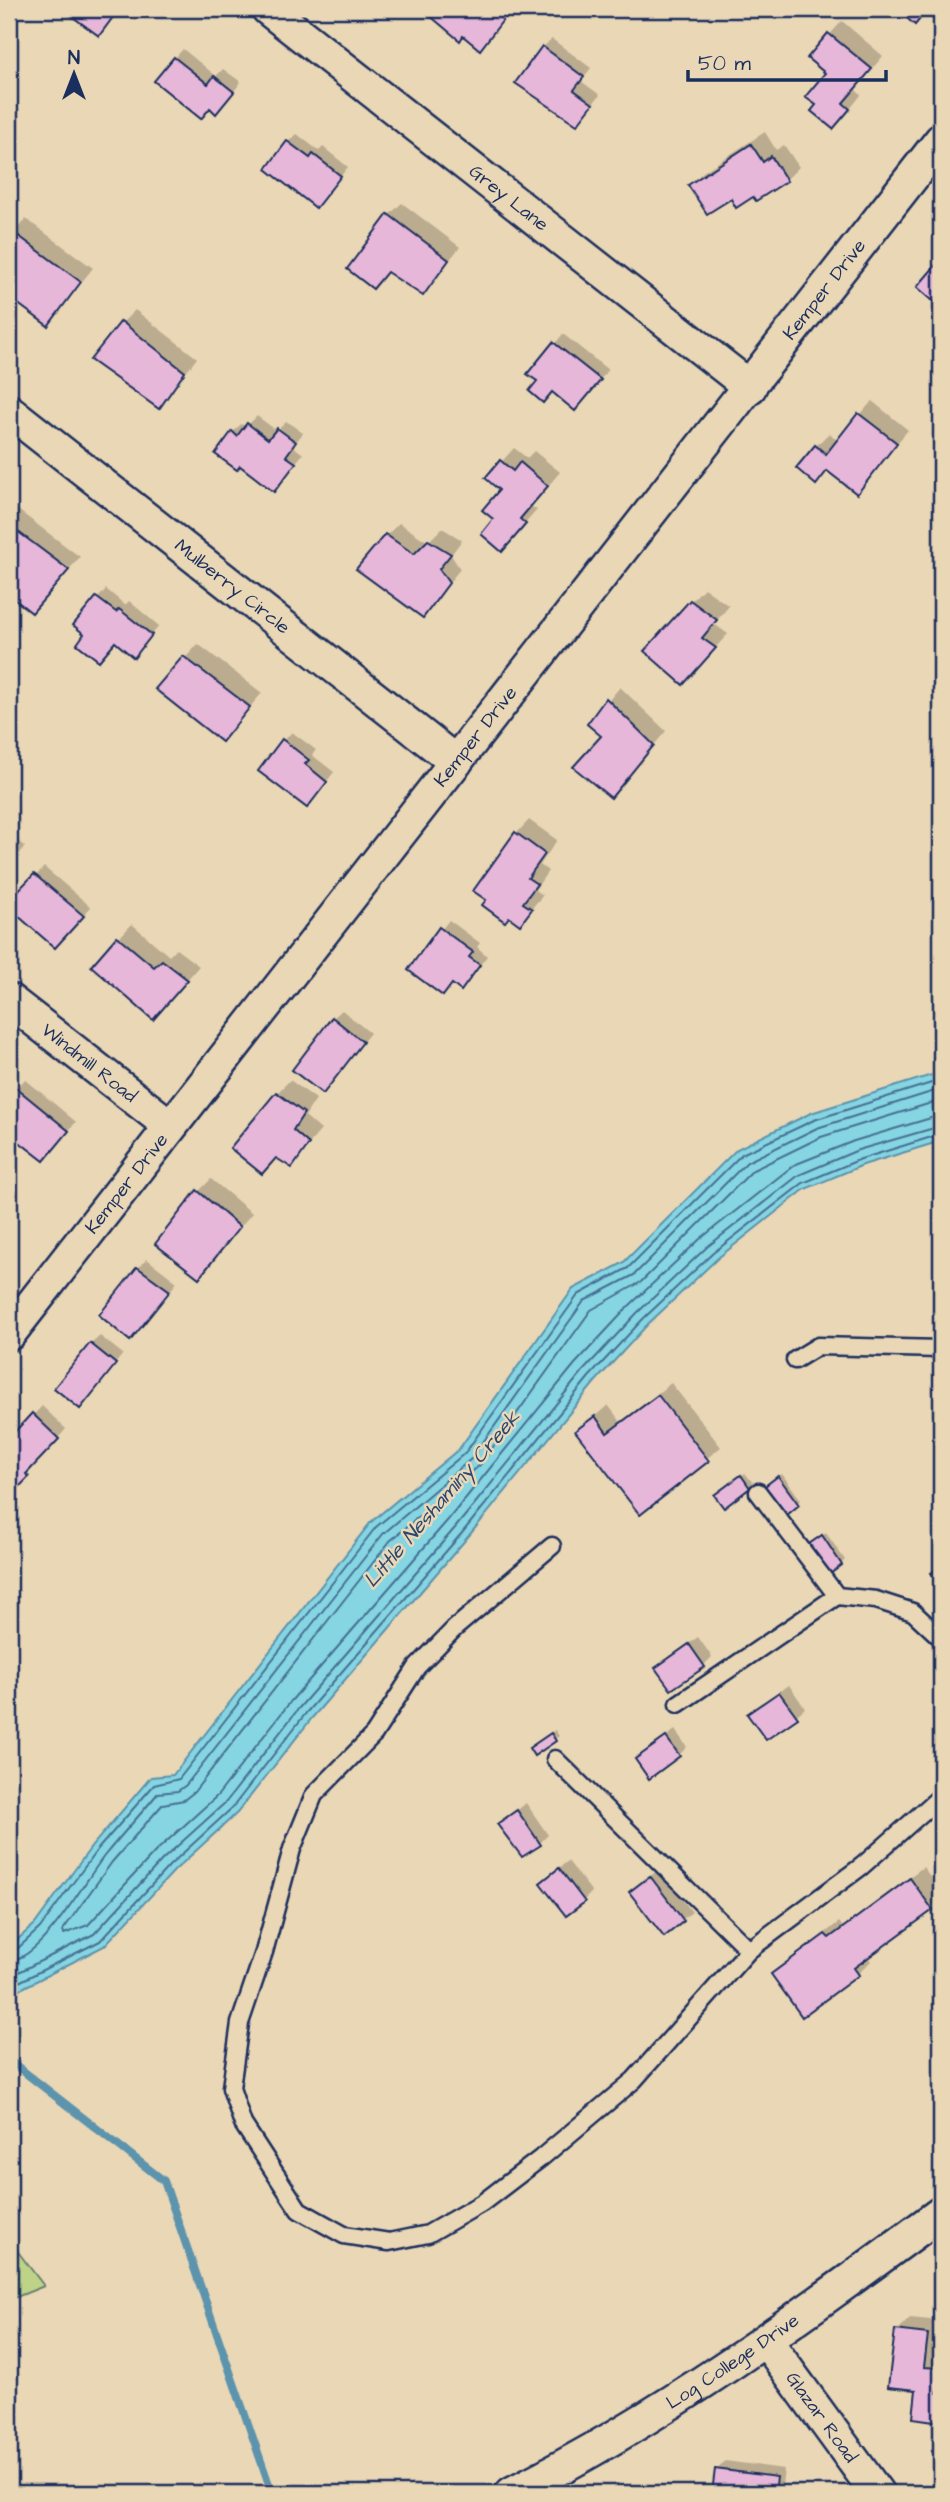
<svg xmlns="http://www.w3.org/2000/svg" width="950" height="2502" viewBox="0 0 950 2502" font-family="'Architects Daughter',sans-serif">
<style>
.green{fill:#bed388;stroke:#6c8173;stroke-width:2}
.water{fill:#86d5e2;stroke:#5b93ad;stroke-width:2}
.shadow{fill:#0003}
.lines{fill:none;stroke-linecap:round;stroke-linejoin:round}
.shore{stroke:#467193;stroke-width:2}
.stream{stroke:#5b93ad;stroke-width:8}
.building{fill:#e6b7d9;stroke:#1b2f5e;stroke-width:2}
.service-casing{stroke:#1b2f5e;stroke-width:21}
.minor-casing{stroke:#1b2f5e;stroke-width:37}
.service{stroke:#ead7b5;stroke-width:16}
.minor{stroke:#ead7b5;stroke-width:32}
.labels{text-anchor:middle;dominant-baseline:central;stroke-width:5;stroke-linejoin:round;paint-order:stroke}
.street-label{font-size:19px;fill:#1b2f5e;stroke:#ead7b5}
.water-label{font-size:21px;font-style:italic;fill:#2b4872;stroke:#ead7b5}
</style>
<rect width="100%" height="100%" fill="#ead7b5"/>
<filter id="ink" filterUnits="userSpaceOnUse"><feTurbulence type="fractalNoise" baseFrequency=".0143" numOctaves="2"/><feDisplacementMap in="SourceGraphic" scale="14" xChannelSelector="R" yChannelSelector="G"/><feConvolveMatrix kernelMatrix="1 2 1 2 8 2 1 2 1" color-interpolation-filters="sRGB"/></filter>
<g filter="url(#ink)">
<!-- green -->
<path class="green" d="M9,2240L44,2286L9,2300Z"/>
<!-- water -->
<path class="water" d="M941,1072V1141L863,1165L805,1189L718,1258L648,1324L595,1382L467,1538L312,1718L237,1813L175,1870L104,1946L9,1995V1947L35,1924L92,1846L151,1777L173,1775L371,1522L459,1449L573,1289L623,1263L737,1149L811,1113Z"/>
<!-- shadow -->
<g class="shadow">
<path d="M65,9H120L99,33Z"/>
<path d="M425,9H508L510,10L488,39L463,35Z"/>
<path d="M842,21L883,56L855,89L861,95L846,114L827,73L809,58Z"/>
<path d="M552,39L591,68L581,81L600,95L577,123L543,47Z"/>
<path d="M183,49L216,76L223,69L241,82L225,103L175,58Z"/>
<path d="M765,132L776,150L784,145L799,167L786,180L754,194L732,196L690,185L703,172Z"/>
<path d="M297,134L319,151L323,147L348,167L324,197L288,142Z"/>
<path d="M402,203L460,247L422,294L389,271L373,287L389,215Z"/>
<path d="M26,219L93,268L48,324L9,295V238Z"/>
<path d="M135,310L197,358L159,407L122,323Z"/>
<path d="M563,334L608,370L584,400L530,373Z"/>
<path d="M872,401L908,430L857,492L828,470L816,482V446L829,433L838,441Z"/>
<path d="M257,416L277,431L286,421L303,433L293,446L303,454L274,489L233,432L241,424L246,427Z"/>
<path d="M514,448L527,458L534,451L560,472L531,506L537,510L502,550V489L488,477Z"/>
<path d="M14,507L80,557L32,611L9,593V513Z"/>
<path d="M399,523L428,542L442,528L462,540L451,555L460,569L423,616L386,536Z"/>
<path d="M704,588L729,606L714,624L728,634L683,683L691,601Z"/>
<path d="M106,589L125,605L129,601L159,626L142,647L87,634L75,625Z"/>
<path d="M198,644L262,693L222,740L157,689Z"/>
<path d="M620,687L666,731L611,796L603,736L589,724Z"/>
<path d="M292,732L316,750L312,755L334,772L315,797L283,741Z"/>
<path d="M529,820L557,840L540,865L548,871L535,890L543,895L520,922L517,833Z"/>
<path d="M9,833L25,847L9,863Z"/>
<path d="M44,867L91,907L55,946L9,906Z"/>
<path d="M449,920L480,943L477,947L487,956L461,989L453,983L410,970Z"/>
<path d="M132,924L169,956L176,949L199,966L166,1004L93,966Z"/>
<path d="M342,1010L370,1033L323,1091L333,1018Z"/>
<path d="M25,1079L76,1122L52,1150L15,1137L9,1144V1098Z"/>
<path d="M290,1080L316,1099L305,1116L321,1130L291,1165L277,1093Z"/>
<path d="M211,1179L252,1213L199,1276V1191Z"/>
<path d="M147,1259L177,1282L139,1330L138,1268Z"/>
<path d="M100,1336L123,1354L88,1398L91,1344Z"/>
<path d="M671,1383L721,1447L640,1512L577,1432L608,1405L621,1422Z"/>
<path d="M42,1406L66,1429L13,1491L9,1487V1441Z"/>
<path d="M745,1473L753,1483L749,1487L720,1492Z"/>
<path d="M782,1474L801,1500L787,1512L771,1483Z"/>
<path d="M826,1533L845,1560L841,1564L815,1541Z"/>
<path d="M698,1637L712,1657L704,1665L657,1668Z"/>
<path d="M789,1685L805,1708L796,1716L750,1714Z"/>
<path d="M555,1730L559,1736L535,1754V1745Z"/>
<path d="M675,1730L687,1747L679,1755L637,1759Z"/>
<path d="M526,1803L548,1835L540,1843L500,1825Z"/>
<path d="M568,1861L592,1892L583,1901L551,1874Z"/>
<path d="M923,1867L941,1891V1899L867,1956L871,1961L858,1974H773L839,1922L843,1927Z"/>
<path d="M659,1869L692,1912L664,1934L631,1892Z"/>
<path d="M910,2318L941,2321L937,2354L941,2355V2420L915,2417L918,2389L897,2331Z"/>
<path d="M725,2461L784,2469L781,2493H714L717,2470Z"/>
<path d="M154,2488L156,2493H137Z"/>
</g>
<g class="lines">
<!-- shore -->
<g class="shore">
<path d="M941,1100L821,1137L753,1170L641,1282L591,1310L480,1465L390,1541L194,1792L184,1800L163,1804L112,1862L63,1930L64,1934L88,1925L156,1851L218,1795L291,1701L447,1521L575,1364L629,1306L700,1239L794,1165L854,1141L941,1115"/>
<path d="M9,1952L16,1950L40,1928L97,1850L154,1785L179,1779L376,1527L465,1453L578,1295L628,1268L742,1154L814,1120L941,1080"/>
<path d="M9,1961C42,1959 85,1880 105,1855C122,1834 141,1814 158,1793L178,1791L186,1785L383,1534L471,1459L584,1301L634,1275L747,1162L817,1128L941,1089"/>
<path d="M9,1977L94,1934L163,1859L226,1802L299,1708L455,1528L583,1371L637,1313L707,1247L799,1175L858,1150L941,1126"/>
<path d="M9,1987L100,1941L170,1865L232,1808L306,1713L462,1533L589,1377L643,1319L713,1253L803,1183L861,1159L941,1134"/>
</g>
<!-- stream -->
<path class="stream" d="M9,2060L164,2181L272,2493"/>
</g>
<!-- building -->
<g class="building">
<path d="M62,9H119L99,36Z"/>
<path d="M422,9H489L503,20L480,50L463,36L460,41Z"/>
<path d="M896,9H928L915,25Z"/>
<path d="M828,33L872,69L843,103L850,109L833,129L811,111L816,105L805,97L825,73L807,58Z"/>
<path d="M542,46L584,77L574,90L593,104L577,125L515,83Z"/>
<path d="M174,57L208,84L214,76L234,92L216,114L210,108L201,119L154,81Z"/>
<path d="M287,141L310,158L313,154L341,176L316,208L266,169Z"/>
<path d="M751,144L763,162L771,156L787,181L756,201L753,197L736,208L731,199L707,214L688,185Z"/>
<path d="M388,214L449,260L423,296L387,272L373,289L347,269Z"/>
<path d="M12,231L81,282L48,326L9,297V235Z"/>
<path d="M941,259V308L917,287Z"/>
<path d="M121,321L185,372L159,409L90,360Z"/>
<path d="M553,342L601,380L575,411L552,392L543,403L529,391L537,381L527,374Z"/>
<path d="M858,413L897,443L857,494L827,471L816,485L796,468L815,445L826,454Z"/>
<path d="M247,423L268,439L277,428L296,442L286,456L296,463L274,492L240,466L237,470L215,454L232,431L237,436Z"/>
<path d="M500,460L513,471L520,462L548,486L520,519L526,524L502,552L481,534L493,519L482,510L499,490L485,478Z"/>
<path d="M9,525L69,570L32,613L9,595Z"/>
<path d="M385,534L414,554L428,540L451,554L439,569L449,583L423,618L356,569Z"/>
<path d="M96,597L116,612L119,609L152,635L134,658L115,642L99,661L77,644L84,634L73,625Z"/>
<path d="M690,600L717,620L702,638L716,648L683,685L644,651Z"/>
<path d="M183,656L250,707L222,742L155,689Z"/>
<path d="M606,698L654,745L611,798L573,767L601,736L587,724Z"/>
<path d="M282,739L309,760L305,764L327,782L307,808L258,771Z"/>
<path d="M515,832L545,854L528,878L537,884L523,903L532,909L520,925L509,917L505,922L482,905L486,900L473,891Z"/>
<path d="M34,874L84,916L55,948L9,908V900Z"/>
<path d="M439,927L473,952L469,957L480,965L461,991L452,984L443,996L408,970Z"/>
<path d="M117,936L154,967L162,960L188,980L153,1020L91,966Z"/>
<path d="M332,1017L363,1042L323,1094L292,1070Z"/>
<path d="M15,1087L69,1131L44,1161L14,1138L9,1145V1095Z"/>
<path d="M276,1092L304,1113L293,1130L309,1144L292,1168L276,1158L262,1174L230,1148Z"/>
<path d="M197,1190L240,1227L199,1278L155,1244Z"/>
<path d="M137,1267L170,1291L130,1341L99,1315Z"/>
<path d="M90,1343L116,1364L80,1409L54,1388Z"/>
<path d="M658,1395L709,1461L640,1515L575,1431L595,1416L607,1433Z"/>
<path d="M32,1413L59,1439L26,1474L29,1477L13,1493L9,1489V1438Z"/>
<path d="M741,1475L750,1488L724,1508L714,1495Z"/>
<path d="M778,1476L799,1505L787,1515L765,1486Z"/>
<path d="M822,1535L842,1565L830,1574L809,1544Z"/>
<path d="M941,1566V1588L931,1573Z"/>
<path d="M689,1644L705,1667L671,1690L655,1668Z"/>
<path d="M779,1692L798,1718L766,1740L747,1714Z"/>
<path d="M551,1733L556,1741L534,1756L529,1748Z"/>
<path d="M666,1737L680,1756L649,1779L635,1759Z"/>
<path d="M517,1810L541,1845L522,1857L497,1824Z"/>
<path d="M559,1868L585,1902L566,1916L540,1883Z"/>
<path d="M650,1876L684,1921L664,1937L629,1892Z"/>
<path d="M910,1878L933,1910L854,1968L859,1975L802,2017L771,1974L825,1934L829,1938Z"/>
<path d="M895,2330L928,2334L924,2367L940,2368L937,2393H941V2422L913,2418L916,2390L888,2387Z"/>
<path d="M941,2444V2464L932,2451Z"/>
<path d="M715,2469L777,2477L775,2493H712Z"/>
</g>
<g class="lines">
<!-- service casing -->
<g class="service-casing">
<g id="service">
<path d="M795,1360L818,1346L941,1349"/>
<path d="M758,1492L837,1596L876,1600L913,1612L941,1638"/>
<path d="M552,1546L455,1628L417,1667L374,1734L314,1795L292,1849L264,1952L240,2023L231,2088L243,2124L299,2210L344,2235L389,2242L428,2234L482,2203L541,2158L634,2080L749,1950L862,1866L941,1796"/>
<path d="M678,1704L837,1596"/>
<path d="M555,1759L749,1950"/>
</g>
</g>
<!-- minor casing -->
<g class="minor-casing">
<g id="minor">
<path id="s1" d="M268,9L750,387"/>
<path id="s2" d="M9,411L456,762"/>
<path id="s3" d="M9,1000L170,1126"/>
<path id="s4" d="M9,1334L941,140"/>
<path id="s5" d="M767,2342L877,2493"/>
<path id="s6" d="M512,2493C666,2416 803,2315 941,2213"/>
</g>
</g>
<!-- service -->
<use href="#service" class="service"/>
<!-- minor -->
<use href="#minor" class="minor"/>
</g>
</g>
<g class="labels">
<!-- street labels -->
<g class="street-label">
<text stroke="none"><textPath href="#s1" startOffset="306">Grey Lane</textPath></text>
<text stroke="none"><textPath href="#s4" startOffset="1325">Kemper Drive</textPath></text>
<text stroke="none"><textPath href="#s2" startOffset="284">Mulberry Circle</textPath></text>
<text stroke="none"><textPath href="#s4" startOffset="758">Kemper Drive</textPath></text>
<text stroke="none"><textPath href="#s3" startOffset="102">Windmill Road</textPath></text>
<text stroke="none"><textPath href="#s4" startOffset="191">Kemper Drive</textPath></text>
<text stroke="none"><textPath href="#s6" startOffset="257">Log College Drive</textPath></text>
<text stroke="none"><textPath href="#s5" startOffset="93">Glazar Road</textPath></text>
</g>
<!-- water labels -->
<g class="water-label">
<text transform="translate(442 1499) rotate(-49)">Little Neshaminy Creek</text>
</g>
</g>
<!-- margin -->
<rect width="950" height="2502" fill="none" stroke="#ead7b5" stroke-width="35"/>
<rect x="18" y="18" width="915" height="2467" fill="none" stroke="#1b2f5e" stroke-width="2.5" filter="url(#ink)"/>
<!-- north arrow -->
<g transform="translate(74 74)" stroke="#ead7b5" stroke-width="5" paint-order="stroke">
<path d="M0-5L12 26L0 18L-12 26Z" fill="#1b2f5e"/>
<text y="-10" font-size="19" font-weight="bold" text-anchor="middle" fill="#1b2f5e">N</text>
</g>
<!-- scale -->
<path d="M688 70v10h198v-10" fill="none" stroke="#1b2f5e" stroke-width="3.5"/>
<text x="698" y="70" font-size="21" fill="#1b2f5e" stroke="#ead7b5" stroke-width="5" paint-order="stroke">50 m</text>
</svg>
